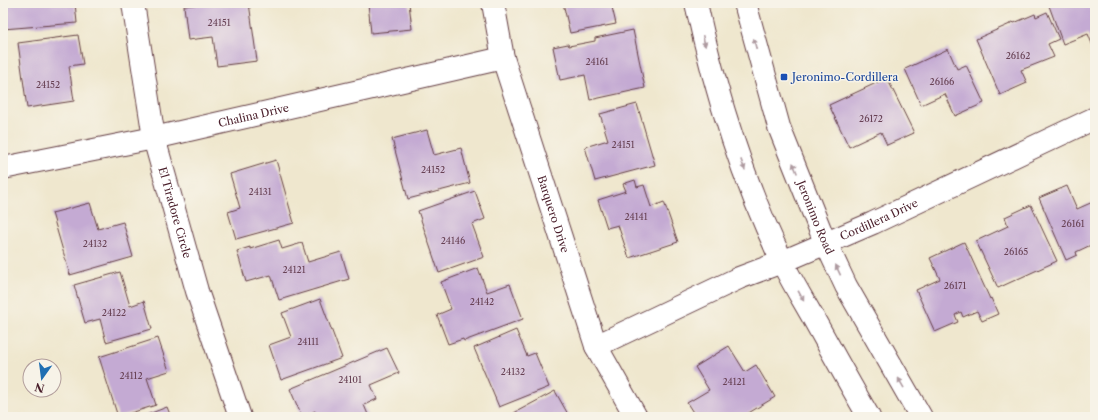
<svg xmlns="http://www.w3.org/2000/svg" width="1098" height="420" viewBox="0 0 1098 420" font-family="'Libre Caslon Text',serif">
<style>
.building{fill:#c4aad3}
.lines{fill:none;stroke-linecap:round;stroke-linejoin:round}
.minor-casing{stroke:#633d43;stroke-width:24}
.tertiary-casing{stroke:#633d43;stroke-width:24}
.secondary-casing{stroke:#633d43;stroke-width:24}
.minor{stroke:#fff;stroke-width:22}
.tertiary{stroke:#fff;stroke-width:22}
.secondary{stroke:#fff;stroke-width:22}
.oneway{fill:#ae9aa0}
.transit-dot{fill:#1a4fb4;stroke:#f7f3e8;stroke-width:1.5}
.labels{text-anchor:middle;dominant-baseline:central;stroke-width:3;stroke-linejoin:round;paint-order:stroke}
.number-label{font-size:9px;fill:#684255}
.transit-label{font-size:11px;fill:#164399;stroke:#f7f3e8;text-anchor:start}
.street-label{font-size:11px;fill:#4a1f2b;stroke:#f7f3e8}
</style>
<rect width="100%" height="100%" fill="#f7f3e8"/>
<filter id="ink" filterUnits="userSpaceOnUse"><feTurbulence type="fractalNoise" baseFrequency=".025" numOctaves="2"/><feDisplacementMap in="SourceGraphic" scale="8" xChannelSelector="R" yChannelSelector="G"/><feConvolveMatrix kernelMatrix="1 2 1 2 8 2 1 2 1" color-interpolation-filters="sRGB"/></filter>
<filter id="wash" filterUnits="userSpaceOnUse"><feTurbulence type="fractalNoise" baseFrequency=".012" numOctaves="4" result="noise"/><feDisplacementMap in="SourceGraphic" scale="16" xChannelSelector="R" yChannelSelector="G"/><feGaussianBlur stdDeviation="0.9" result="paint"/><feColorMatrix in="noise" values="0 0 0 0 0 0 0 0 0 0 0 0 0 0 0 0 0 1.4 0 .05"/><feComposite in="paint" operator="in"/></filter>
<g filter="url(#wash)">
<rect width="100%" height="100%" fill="#efe7ce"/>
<g id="blocks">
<!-- building -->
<g class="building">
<path d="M3,3H75L77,23L3,29Z"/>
<path d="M210,3H249L257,61L217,66L213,37L188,40L184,6Z"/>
<path d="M368,3H409L412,29L371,33Z"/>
<path d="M563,3H611L616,24L570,33Z"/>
<path d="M1048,3H1095V51L1088,34L1063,44Z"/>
<path d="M1047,12L1059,39L1048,44L1054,57L1021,70L1027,83L1000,95L976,39L1010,24V23L1013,22L1014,23L1035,14L1036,17Z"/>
<path d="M633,30L645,88L590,100L585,75L560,80L553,47L568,44L569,46L595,41V38Z"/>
<path d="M78,35L83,64L69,66L74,101L27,108L18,43Z"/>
<path d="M948,49L957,69L966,65L984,103L955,116L945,94L921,105L905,69Z"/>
<path d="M887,78L914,133L887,145L881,132L849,147L829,105Z"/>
<path d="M637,104L655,165L595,181L585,147L608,140L600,114Z"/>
<path d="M427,130L434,155L461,148L470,183L408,199L392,139Z"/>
<path d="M276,160L294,223L236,239L228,212L240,208L230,174Z"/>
<path d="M635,180L637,187L644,185L651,207L664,202L678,242L629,258L618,225L607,228L598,200L626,191L623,184Z"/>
<path d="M1067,186L1077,209L1095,201V243L1076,252L1077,255L1066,260L1039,198Z"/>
<path d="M475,191L485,219L472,224L484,257L439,273L418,211Z"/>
<path d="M90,203L98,229L123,222L133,257L70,275L52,213Z"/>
<path d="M1031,205L1057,261L998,288L976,241L1008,226L1005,217Z"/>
<path d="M279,240L282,249L302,243L308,262L341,252L349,279L279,300L271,275L246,282L237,251L250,247V249Z"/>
<path d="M964,242L990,299L991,298L998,314L982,321L977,311L963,317L961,312L955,315L958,322L935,332L916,290L940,279L930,258Z"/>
<path d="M478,268L487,292L510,284L523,319L464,341L463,339L448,344L437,315L451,309L441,282Z"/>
<path d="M120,272L130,306L144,301L152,329L106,342L100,319L85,323L74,285Z"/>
<path d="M320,299L342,358L281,380L269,345L291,337L282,313Z"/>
<path d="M516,330L527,356L535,353L549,387L499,407L474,348Z"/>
<path d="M158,338L169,371L147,378L156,405L118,417L99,357Z"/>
<path d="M729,346L745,372L756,365L775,397L742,417H696L687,403L709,390L695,367Z"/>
<path d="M387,348L399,373L371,385L377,399L364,405L369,417H317L315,411L302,417L290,389Z"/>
<path d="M555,391L569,416L516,417L514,413Z"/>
<path d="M167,407L171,417H141Z"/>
</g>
</g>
</g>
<g filter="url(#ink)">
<use href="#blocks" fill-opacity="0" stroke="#633d43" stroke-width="1"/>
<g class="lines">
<!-- minor casing -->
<g class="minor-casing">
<g id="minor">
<path id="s1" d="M133,3L154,138L197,291L240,417"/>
<path id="s2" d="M493,3L503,58L596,346L636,417"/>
<path id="s3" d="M3,168L154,138L503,58"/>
</g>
</g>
<!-- tertiary casing -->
<g class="tertiary-casing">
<g id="tertiary">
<path id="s4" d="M596,346L739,278L782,262L873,223L1095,118"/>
</g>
</g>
<!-- secondary casing -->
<g class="secondary-casing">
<g id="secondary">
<path d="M696,3C715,91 742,179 782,261C790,279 801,296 811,314C830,348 849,383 869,417"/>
<path id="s5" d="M745,3L779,127L823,237L846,286L921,417"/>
</g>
</g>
<!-- minor -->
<use href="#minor" class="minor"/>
<!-- tertiary -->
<use href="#tertiary" class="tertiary"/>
<!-- secondary -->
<use href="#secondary" class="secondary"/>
</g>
<!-- one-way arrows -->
<defs><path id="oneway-solid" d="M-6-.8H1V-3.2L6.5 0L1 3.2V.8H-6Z"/></defs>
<g class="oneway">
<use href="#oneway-solid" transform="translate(704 41) rotate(77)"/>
<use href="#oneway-solid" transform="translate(755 44) rotate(-104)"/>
<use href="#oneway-solid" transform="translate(743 165) rotate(69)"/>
<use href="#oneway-solid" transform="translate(795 168) rotate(-112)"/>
<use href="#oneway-solid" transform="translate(838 270) rotate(-115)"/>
<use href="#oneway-solid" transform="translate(801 296) rotate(61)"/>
<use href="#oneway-solid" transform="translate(901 383) rotate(-120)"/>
</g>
</g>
<!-- markers -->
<rect class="transit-dot" x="780" y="73" width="8" height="8" rx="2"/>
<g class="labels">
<!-- number labels -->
<g class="number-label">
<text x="219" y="22">24151</text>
<text x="1018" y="55">26162</text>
<text x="597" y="61">24161</text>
<text x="942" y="81">26166</text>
<text x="48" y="84">24152</text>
<text x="871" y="118">26172</text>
<text x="623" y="144">24151</text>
<text x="433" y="169">24152</text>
<text x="260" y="191">24131</text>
<text x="636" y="216">24141</text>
<text x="1073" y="223">26161</text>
<text x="453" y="240">24146</text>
<text x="95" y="243">24132</text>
<text x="1016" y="251">26165</text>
<text x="294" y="269">24121</text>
<text x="955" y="285">26171</text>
<text x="482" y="301">24142</text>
<text x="114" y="312">24122</text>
<text x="308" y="341">24111</text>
<text x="513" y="371">24132</text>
<text x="131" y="375">24112</text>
<text x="350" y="379">24101</text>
<text x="734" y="381">24121</text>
</g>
<!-- transit labels -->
<g class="transit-label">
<text x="792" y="77">Jeronimo-Cordillera</text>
</g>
<!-- street labels -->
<g class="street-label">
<text stroke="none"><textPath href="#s3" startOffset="256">Chalina Drive</textPath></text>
<text stroke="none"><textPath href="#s1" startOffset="214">El Tiradore Circle</textPath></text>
<text stroke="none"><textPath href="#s2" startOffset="220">Barquero Drive</textPath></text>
<text stroke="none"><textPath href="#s5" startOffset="226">Jeronimo Road</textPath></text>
<text stroke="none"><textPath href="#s4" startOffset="310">Cordillera Drive</textPath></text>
</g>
</g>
<!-- margin -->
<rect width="1098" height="420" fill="none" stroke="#f7f3e8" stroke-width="16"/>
<!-- north arrow -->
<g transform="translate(42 378) rotate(194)"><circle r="19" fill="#f7f3e8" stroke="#b29e9c"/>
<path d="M0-3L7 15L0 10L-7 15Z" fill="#1f6fb2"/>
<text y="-6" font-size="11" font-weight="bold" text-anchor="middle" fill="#4a1f2b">N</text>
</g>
</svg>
